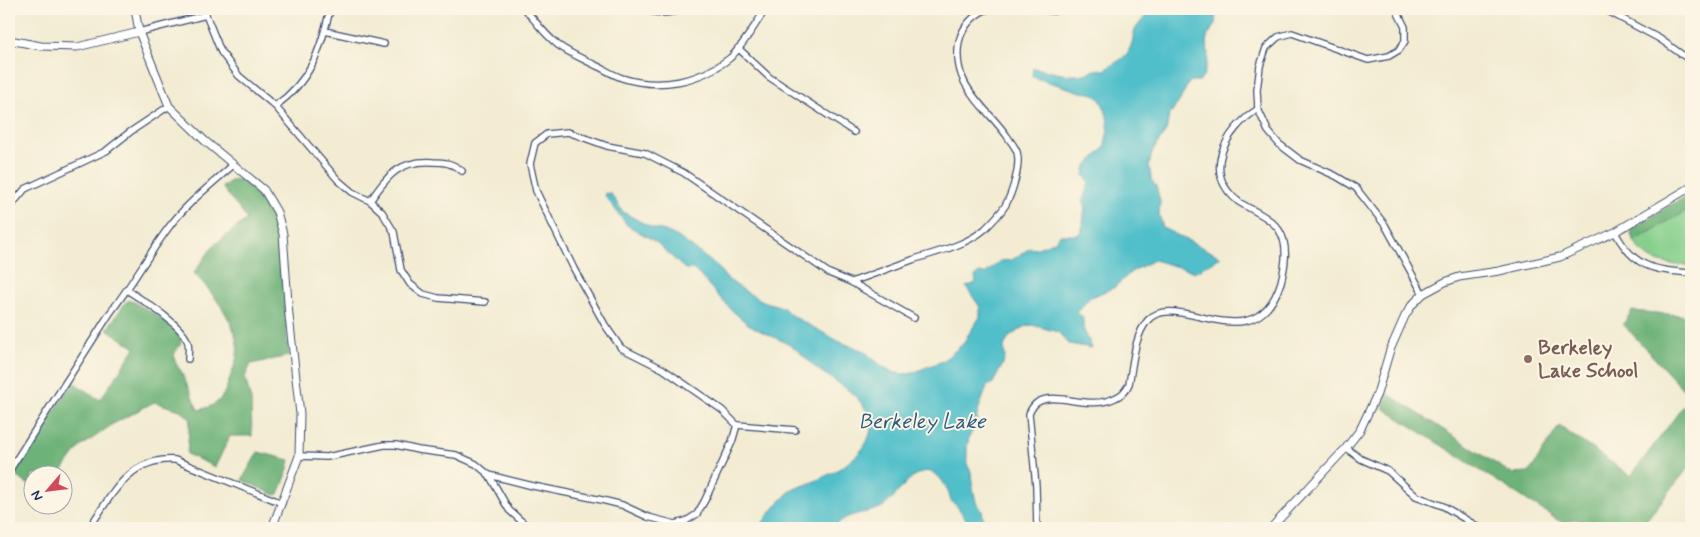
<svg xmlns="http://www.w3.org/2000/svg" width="1700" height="537" viewBox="0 0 1700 537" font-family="Mynerve,sans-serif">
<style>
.green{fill:#87d08c;stroke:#518075}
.forest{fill:#6db278;stroke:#44706b}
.water{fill:#51bfca;stroke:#367794}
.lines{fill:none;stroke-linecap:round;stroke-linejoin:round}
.minor-casing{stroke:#3b4b70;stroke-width:8}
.tertiary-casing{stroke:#3b4b70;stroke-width:9}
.minor{stroke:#fff;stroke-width:5.5}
.tertiary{stroke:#fff;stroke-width:7}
.education-dot{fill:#8d6e63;stroke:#fcf5e5;stroke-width:2}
.labels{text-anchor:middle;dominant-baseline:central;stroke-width:4;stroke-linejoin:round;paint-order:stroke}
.education-label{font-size:20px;font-weight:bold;fill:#785e54;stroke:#fcf5e5;text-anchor:start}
.water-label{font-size:21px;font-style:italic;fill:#2b5a7e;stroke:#fcf5e5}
</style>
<rect width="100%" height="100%" fill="#fcf5e5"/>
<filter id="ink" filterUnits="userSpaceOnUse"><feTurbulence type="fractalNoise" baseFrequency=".02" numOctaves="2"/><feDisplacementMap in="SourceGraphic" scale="10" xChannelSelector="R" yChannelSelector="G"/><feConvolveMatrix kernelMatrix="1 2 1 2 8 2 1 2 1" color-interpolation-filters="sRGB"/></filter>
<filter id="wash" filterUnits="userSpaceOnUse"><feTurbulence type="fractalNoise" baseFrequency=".0096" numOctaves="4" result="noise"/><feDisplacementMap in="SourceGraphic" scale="20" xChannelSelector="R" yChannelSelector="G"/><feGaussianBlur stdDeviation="1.12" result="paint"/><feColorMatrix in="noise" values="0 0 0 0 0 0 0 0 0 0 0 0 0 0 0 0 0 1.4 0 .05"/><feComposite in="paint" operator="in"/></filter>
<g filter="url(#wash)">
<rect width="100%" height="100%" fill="#f3ecd3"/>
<!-- green -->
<path class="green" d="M1691,208V266C1677,265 1656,264 1644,254C1640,250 1637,245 1634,241Z"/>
<!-- forest -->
<g class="forest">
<path d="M234,179C247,180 266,203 272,214C275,220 276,227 278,233L289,356L251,364L245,377L251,400L252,436H230L215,467L187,454L190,418L180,410L154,402L113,424L79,448L60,474H32V487L13,474L73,382L100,400L135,348L107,329L126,302L131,300C143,308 180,326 181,341C181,348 171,352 175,361C176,365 179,368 181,371C187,384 192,397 198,410C218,405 222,401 229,381C231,373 236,364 237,356C242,328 212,292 194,273L213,246L247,219L222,187Z"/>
<path d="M1691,193V208L1634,241L1631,235V229Z"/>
<path d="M1632,311L1691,316V460L1689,467L1640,528H1589L1577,519L1564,524L1383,408L1388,394L1512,474L1529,473L1559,426L1631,476L1690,397L1623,324Z"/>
<path d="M258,452L290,460L286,476L279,494L275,495L242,480Z"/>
</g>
<!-- water -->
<path class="water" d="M1149,9H1216L1215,24L1207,37L1208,58L1204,75L1200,81H1191L1188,84L1179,102L1169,115L1166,131L1152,152L1149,166L1152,181L1156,186L1160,201L1159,214L1163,228L1221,257L1195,272L1154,260L1131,272L1115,287L1089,298L1077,313L1083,317V328L1092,348L1069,344L1058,332L1032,325L1026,326L1010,336L1004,346L1005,358L1002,366L993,383L987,386L985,392L978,411L975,427L969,437L967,448V464L971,472L972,483L976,502L982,511L985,528H972C967,521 962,513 957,506C955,504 952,503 951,501C950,499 950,496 949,493C940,473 928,463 909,480C900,488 892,501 882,507C866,515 845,511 835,528H759C765,519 782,497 791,491C796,487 803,486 808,484C826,476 843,469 857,455C887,424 863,399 834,380C828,376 821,372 815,367C806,359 798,349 786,343C772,335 756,331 743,320C724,305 710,285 693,269H685L656,242L627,225L606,197L605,193L611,194L623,212L652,228L665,231L678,237L717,266L726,278L748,293L765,302L783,307L789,314L840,342L864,351L883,367L895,373L909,374L943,361L964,343L968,335L980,317V307L966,287L976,283L975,276L979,273L985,274L1000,261L1012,260L1030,248L1035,249L1054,242L1059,235H1078L1082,229L1085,208L1083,200L1089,182L1084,175L1086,166L1105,147C1105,139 1109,131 1108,124C1108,115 1102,97 1093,94C1089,92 1084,93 1081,92C1065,87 1049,82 1032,77L1033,68C1047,70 1063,76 1078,75C1089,75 1092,67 1105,70C1117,60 1126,61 1132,43C1133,40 1133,35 1134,32C1138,24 1146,17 1149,9Z"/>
</g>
<g filter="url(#ink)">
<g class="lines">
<!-- minor casing -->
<g class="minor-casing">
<g id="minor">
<path d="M206,9V15L221,52L239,76L275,106L338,180L352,192L370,201L382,212L394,232L401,270L410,284L423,294L438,298L485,302"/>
<path d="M525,9C535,21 545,35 558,45C569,53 583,59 595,65C604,69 613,75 622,78C659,90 700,82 730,58C744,45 755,24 766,9"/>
<path d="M644,9C657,14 669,14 682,9"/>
<path d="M1039,9L1054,11L1059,9"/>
<path d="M1396,9L1405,27V41L1399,50L1389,56L1368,60L1292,33L1278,37L1266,48L1260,66L1257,90L1258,109L1268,131L1279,144L1300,160L1336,176L1356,188L1385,225L1423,294"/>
<path d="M1604,9L1660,39L1691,61"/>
<path d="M325,31L384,44"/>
<path d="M139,32L206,15"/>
<path d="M738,48L769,77L854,132"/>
<path d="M275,106C311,81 321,49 330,9"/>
<path d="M370,201C388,175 399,160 433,162C445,162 452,163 462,171"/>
<path d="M9,211L14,202L25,189L106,151L130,132L169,106"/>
<path d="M1615,232C1634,268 1653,270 1691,273"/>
<path d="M851,282L914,318"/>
<path d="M127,290C144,301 178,322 187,340C190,345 188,354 188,359"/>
<path d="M737,425L795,430"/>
<path d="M1346,448L1361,459L1388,471L1416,496L1443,506L1480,528"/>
<path d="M299,456L327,457L384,445H396L418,450L456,455L476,464L489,475L533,486L602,500L622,505L648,517L675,524L686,521L697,514L705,500L732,442L737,425L722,410L663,369L621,348L605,325L574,269L536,191L530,164L535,143L547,134L568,132L607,146L645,153L684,173L829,273L851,282C872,275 892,267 912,260C936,252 965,246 985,229C991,223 1000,214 1005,206C1012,194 1021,166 1017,152C1015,146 1010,141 1007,136C985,105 951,86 959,42C962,27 974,14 988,9"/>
<path d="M9,471L110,313C131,286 148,255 169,227C187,203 211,185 233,165"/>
<path d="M489,475L509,510L529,528"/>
<path d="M89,528C112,495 129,457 175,460L282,503"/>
<path d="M1037,528L1036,486L1029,414C1031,409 1033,405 1038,402C1058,391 1088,411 1115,398C1122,395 1126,391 1129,384C1133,364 1134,336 1148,320C1177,288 1255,365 1281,282C1285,266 1289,245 1279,230C1269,216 1253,211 1239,202C1201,173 1225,130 1258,109"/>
</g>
</g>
<!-- tertiary casing -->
<g class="tertiary-casing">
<g id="tertiary">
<path d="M135,9L139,32L169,106L205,141L264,190L277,212L283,234L289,316L300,414L299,456L272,528"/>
<path d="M9,40L41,46L77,47L139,32"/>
<path d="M1271,528L1346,448L1360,430L1377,394L1390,350L1405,316L1412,305L1423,294L1445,282L1459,277L1499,271L1560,257L1615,232L1691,187"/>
</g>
</g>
<!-- minor -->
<use href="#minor" class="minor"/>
<!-- tertiary -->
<use href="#tertiary" class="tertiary"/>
</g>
</g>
<!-- markers -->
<circle class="education-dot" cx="1528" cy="359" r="5"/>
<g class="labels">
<!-- education labels -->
<g class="education-label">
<text x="1538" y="348">Berkeley<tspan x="1538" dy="23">Lake School</tspan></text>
</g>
<!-- water labels -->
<g class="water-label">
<text x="922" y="422">Berkeley Lake</text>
</g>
</g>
<!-- margin -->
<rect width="1700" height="537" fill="none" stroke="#fcf5e5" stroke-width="30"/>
<!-- north arrow -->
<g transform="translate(48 490) rotate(242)"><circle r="24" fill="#fcf5e5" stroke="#a2a6af"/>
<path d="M0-4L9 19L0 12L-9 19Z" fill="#d1495b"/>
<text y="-8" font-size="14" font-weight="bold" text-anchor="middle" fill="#1b2f5e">N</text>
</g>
</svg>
